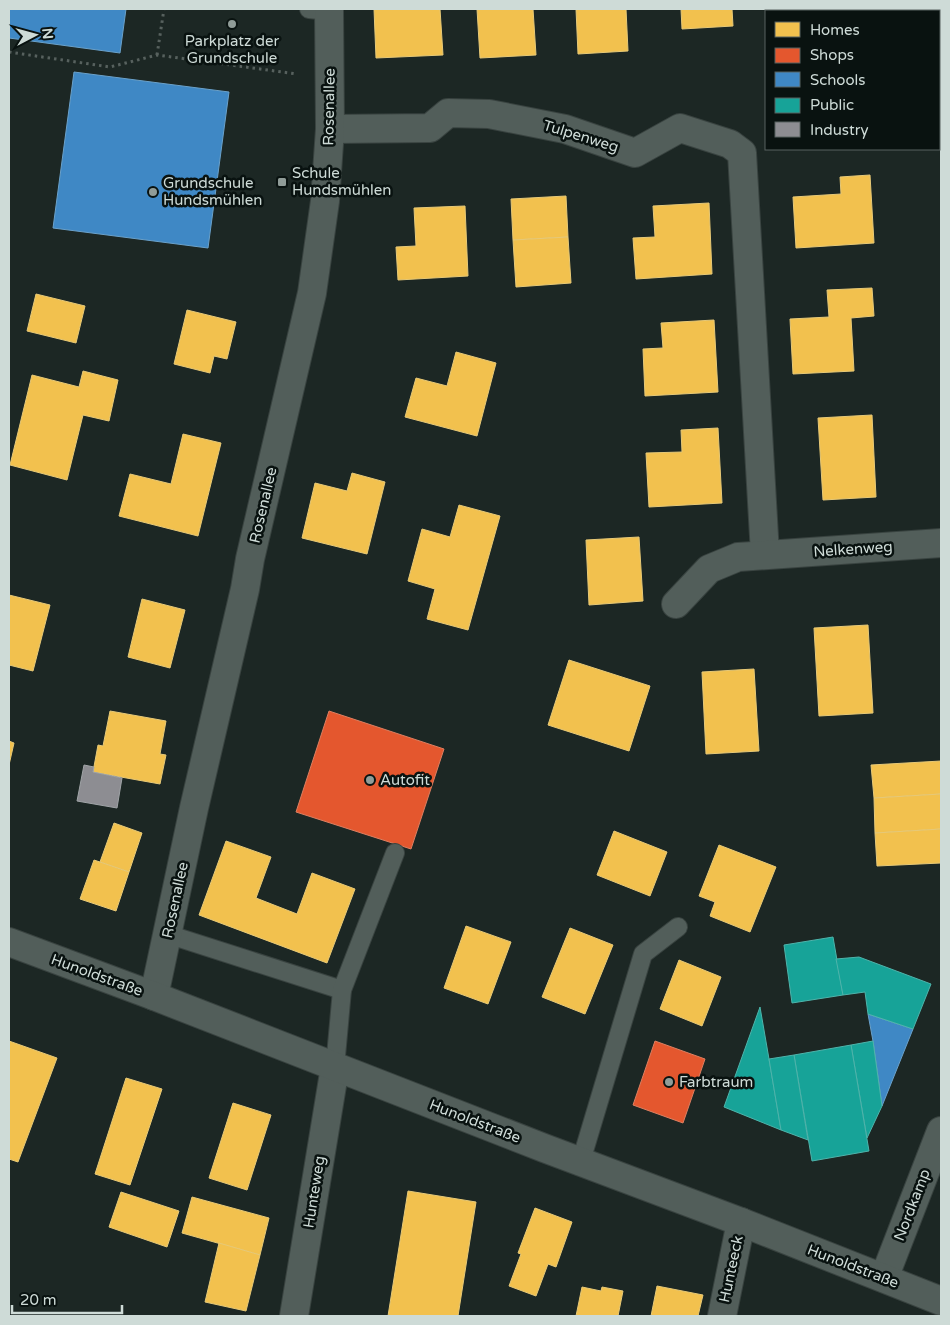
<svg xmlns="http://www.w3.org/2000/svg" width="950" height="1325" viewBox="0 0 950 1325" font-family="'Varela Round',sans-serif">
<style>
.homes{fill:#f2c14e;stroke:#e7c977}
.shops{fill:#e4572e;stroke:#dd7f61}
.schools{fill:#3f88c5;stroke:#6aa1ca}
.public{fill:#17a398;stroke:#4eb4ab}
.industry{fill:#8d8d92;stroke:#a0a4a7}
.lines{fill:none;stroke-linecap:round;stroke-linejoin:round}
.service-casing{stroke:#394340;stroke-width:20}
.minor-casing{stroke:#394340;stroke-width:30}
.tertiary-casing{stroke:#394340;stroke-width:30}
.path{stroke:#57615e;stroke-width:3;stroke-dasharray:2.5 4;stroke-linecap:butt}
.service{stroke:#525e5a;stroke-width:18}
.minor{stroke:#525e5a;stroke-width:28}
.tertiary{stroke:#525e5a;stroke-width:28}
.poi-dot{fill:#909c98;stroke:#091210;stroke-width:2}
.labels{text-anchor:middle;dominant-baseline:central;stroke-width:5;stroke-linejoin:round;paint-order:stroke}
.poi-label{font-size:15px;fill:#cedbd7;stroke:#091210;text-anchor:start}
.street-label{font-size:15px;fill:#cedbd7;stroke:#091210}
</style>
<rect width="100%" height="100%" fill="#1c2724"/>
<!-- homes -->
<g class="homes">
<path d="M374,9H440L443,55L376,58Z"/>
<path d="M477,9H533L536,55L480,58Z"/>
<path d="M576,9H626L628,51L578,54Z"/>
<path d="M681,9H732L733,26L682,29Z"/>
<path d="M795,9H872L873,11H795Z"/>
<path d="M870,175L874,243L796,248L793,197L841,194L840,177Z"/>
<path d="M566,196L568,237L513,240L511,199Z"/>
<path d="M709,203L712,274L636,279L633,238L655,237L653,206Z"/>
<path d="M465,206L468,276L398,280L396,247L416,246L414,208Z"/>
<path d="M568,237L571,283L516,287L513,240Z"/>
<path d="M872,288L874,316L851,318L854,371L793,374L790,319L829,317L827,290Z"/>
<path d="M36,294L85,306L76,343L27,331Z"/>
<path d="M187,310L236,322L227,359L214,356L210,373L174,364Z"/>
<path d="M714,320L718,392L645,396L643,349L663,348L661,323Z"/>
<path d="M456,352L496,363L477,436L405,417L416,378L447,386Z"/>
<path d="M83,371L118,380L109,421L83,415L67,480L10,465L32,375L79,387Z"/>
<path d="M872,415L876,497L823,500L818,418Z"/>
<path d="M718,428L722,503L649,507L646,453L682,452L681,430Z"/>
<path d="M183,434L221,443L198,536L119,516L130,474L171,484Z"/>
<path d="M352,473L385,482L367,554L302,538L315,483L347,491Z"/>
<path d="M459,505L500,516L468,630L427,619L435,589L408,581L422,529L450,537Z"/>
<path d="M639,537L643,601L589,605L586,540Z"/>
<path d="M9,595L50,605L33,671L9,665Z"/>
<path d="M142,599L185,610L170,668L128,657Z"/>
<path d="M868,625L873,713L819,716L814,628Z"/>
<path d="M569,660L650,686L629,751L548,725Z"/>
<path d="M754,669L759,751L706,754L702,672Z"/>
<path d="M110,711L166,721L160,754L166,755L160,784L93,772L98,745L103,746Z"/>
<path d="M9,741L14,743L9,765Z"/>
<path d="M941,761V794L874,798L871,765Z"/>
<path d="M941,794V829L875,833L874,798Z"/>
<path d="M114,823L142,833L129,872L100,862Z"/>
<path d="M941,829V863L877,866L875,833Z"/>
<path d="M614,831L667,852L650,896L597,875Z"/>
<path d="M226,841L271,857L256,898L297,914L312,873L355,889L327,963L199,915Z"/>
<path d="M719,845L776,867L750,932L710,916L715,902L699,896Z"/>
<path d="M94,860L129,872L116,911L80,899Z"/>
<path d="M466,926L511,942L488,1004L444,988Z"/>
<path d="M570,928L613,945L585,1014L542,997Z"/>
<path d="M679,960L721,977L702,1026L660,1009Z"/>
<path d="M9,1041L57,1058L18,1162L9,1159Z"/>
<path d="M126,1078L162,1089L130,1185L95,1174Z"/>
<path d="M233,1103L271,1115L247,1190L209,1178Z"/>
<path d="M408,1191L476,1202L458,1316H388Z"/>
<path d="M121,1192L179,1211L167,1247L109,1227Z"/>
<path d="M192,1197L269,1218L260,1255L182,1233Z"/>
<path d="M535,1208L572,1222L556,1267L548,1264L536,1296L509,1286L521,1254L518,1253Z"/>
<path d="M219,1243L260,1255L246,1311L205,1302Z"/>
<path d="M657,1286L703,1295L698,1316H651Z"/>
<path d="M582,1287L601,1291L602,1287L623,1291L618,1316H576Z"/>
</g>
<!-- shops -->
<g class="shops">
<path d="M329,711L444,749L411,849L296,812Z"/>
<path d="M655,1041L705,1059L683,1123L633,1105Z"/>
</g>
<!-- schools -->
<g class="schools">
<path d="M9,9H126L120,53L9,38Z"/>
<path d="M74,72L229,92L208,248L53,228Z"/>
<path d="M868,1014L913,1029L882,1106L873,1041Z"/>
</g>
<!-- public -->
<g class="public">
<path d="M833,937L843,995L792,1003L784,945Z"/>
<path d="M859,957L931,984L913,1029L868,1014L865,992L843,995L836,959Z"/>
<path d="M760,1007L769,1059L781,1130L724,1107Z"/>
<path d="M873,1041L882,1106L867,1138L851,1045Z"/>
<path d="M851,1045L869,1151L812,1161L794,1055Z"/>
<path d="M794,1055L808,1140L781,1130L769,1059Z"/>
</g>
<!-- industry -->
<path class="industry" d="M84,765L94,767L93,772L122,778L117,808L77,801Z"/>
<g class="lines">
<!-- service casing -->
<g class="service-casing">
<g id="service">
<path d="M309,9L329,11"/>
<path d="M167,934L342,990"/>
<path d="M335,1067L342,990L395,853"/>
<path d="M581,1161L643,954L678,927"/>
</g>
</g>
<!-- minor casing -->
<g class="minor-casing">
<g id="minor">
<path d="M330,129L430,128L448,113L489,114L565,129L635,153L680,128L730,144L742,153L765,554"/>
<path d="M676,604L709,569L738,557L941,543"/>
<path d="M154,996L194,808L245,589L250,559L312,293L325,201L330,129L329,9"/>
<path d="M884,1278L941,1131"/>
<path d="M294,1316L335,1067"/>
<path d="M722,1316L741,1222"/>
</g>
</g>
<!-- tertiary casing -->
<g class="tertiary-casing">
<path id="tertiary" d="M9,942L154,996L544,1148L741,1222L941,1301"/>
</g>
<!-- path -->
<g class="path">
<path d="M9,52L110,67L157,55L297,74"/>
<path d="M157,55L164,9"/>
</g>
<!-- service -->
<use href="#service" class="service"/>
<!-- minor -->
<use href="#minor" class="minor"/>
<!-- tertiary -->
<use href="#tertiary" class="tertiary"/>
</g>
<!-- markers -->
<g class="poi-dot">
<circle cx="232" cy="24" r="5"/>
<rect x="277" y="177" width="10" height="10" rx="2.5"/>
<circle cx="153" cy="192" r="5"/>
<circle cx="370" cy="780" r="5"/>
<circle cx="669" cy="1082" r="5"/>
</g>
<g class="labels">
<!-- poi labels -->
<g class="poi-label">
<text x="232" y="41" text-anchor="middle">Parkplatz der<tspan x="232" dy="17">Grundschule</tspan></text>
<text x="292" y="173">Schule<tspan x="292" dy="17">Hundsmühlen</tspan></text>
<text x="163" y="183">Grundschule<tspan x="163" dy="17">Hundsmühlen</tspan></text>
<text x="380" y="780">Autofit</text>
<text x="679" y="1082">Farbtraum</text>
</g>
<!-- street labels -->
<g class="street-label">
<text transform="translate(329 107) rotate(-89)">Rosenallee</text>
<text transform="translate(581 136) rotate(17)">Tulpenweg</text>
<text transform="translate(263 505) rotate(-77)">Rosenallee</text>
<text transform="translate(853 549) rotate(-4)">Nelkenweg</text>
<text transform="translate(175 900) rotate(-78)">Rosenallee</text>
<text transform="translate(97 975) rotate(20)">Hunoldstraße</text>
<text transform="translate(475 1121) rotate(21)">Hunoldstraße</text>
<text transform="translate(314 1192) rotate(-81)">Hunteweg</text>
<text transform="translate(912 1205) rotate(-69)">Nordkamp</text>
<text transform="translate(853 1266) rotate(21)">Hunoldstraße</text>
<text transform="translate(731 1269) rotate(-78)">Hunteeck</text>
</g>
</g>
<!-- border -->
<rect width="950" height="1325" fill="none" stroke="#cedbd7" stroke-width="20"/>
<!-- legend -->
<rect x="765" y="10" width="175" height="140" fill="#091210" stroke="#586260"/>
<rect x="775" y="22" width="25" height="15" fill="#f2c14e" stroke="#586260"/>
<text x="810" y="35" font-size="15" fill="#cedbd7">Homes</text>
<rect x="775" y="48" width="25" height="15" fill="#e4572e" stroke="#586260"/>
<text x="810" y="60" font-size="15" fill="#cedbd7">Shops</text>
<rect x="775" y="72" width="25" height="15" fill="#3f88c5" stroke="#586260"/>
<text x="810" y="85" font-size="15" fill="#cedbd7">Schools</text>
<rect x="775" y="98" width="25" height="15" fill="#17a398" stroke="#586260"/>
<text x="810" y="110" font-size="15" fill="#cedbd7">Public</text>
<rect x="775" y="122" width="25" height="15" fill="#8d8d92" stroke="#586260"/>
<text x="810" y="135" font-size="15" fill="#cedbd7">Industry</text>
<!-- north arrow -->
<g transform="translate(35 35) rotate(84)" stroke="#091210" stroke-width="4" paint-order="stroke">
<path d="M0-4L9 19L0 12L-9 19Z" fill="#cedbd7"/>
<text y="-8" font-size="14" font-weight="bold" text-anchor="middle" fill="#cedbd7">N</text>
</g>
<!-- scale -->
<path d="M12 1305v8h110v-8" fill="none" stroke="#cedbd7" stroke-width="2.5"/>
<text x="20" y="1305" font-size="15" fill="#cedbd7" stroke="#091210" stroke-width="4" paint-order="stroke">20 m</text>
</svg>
